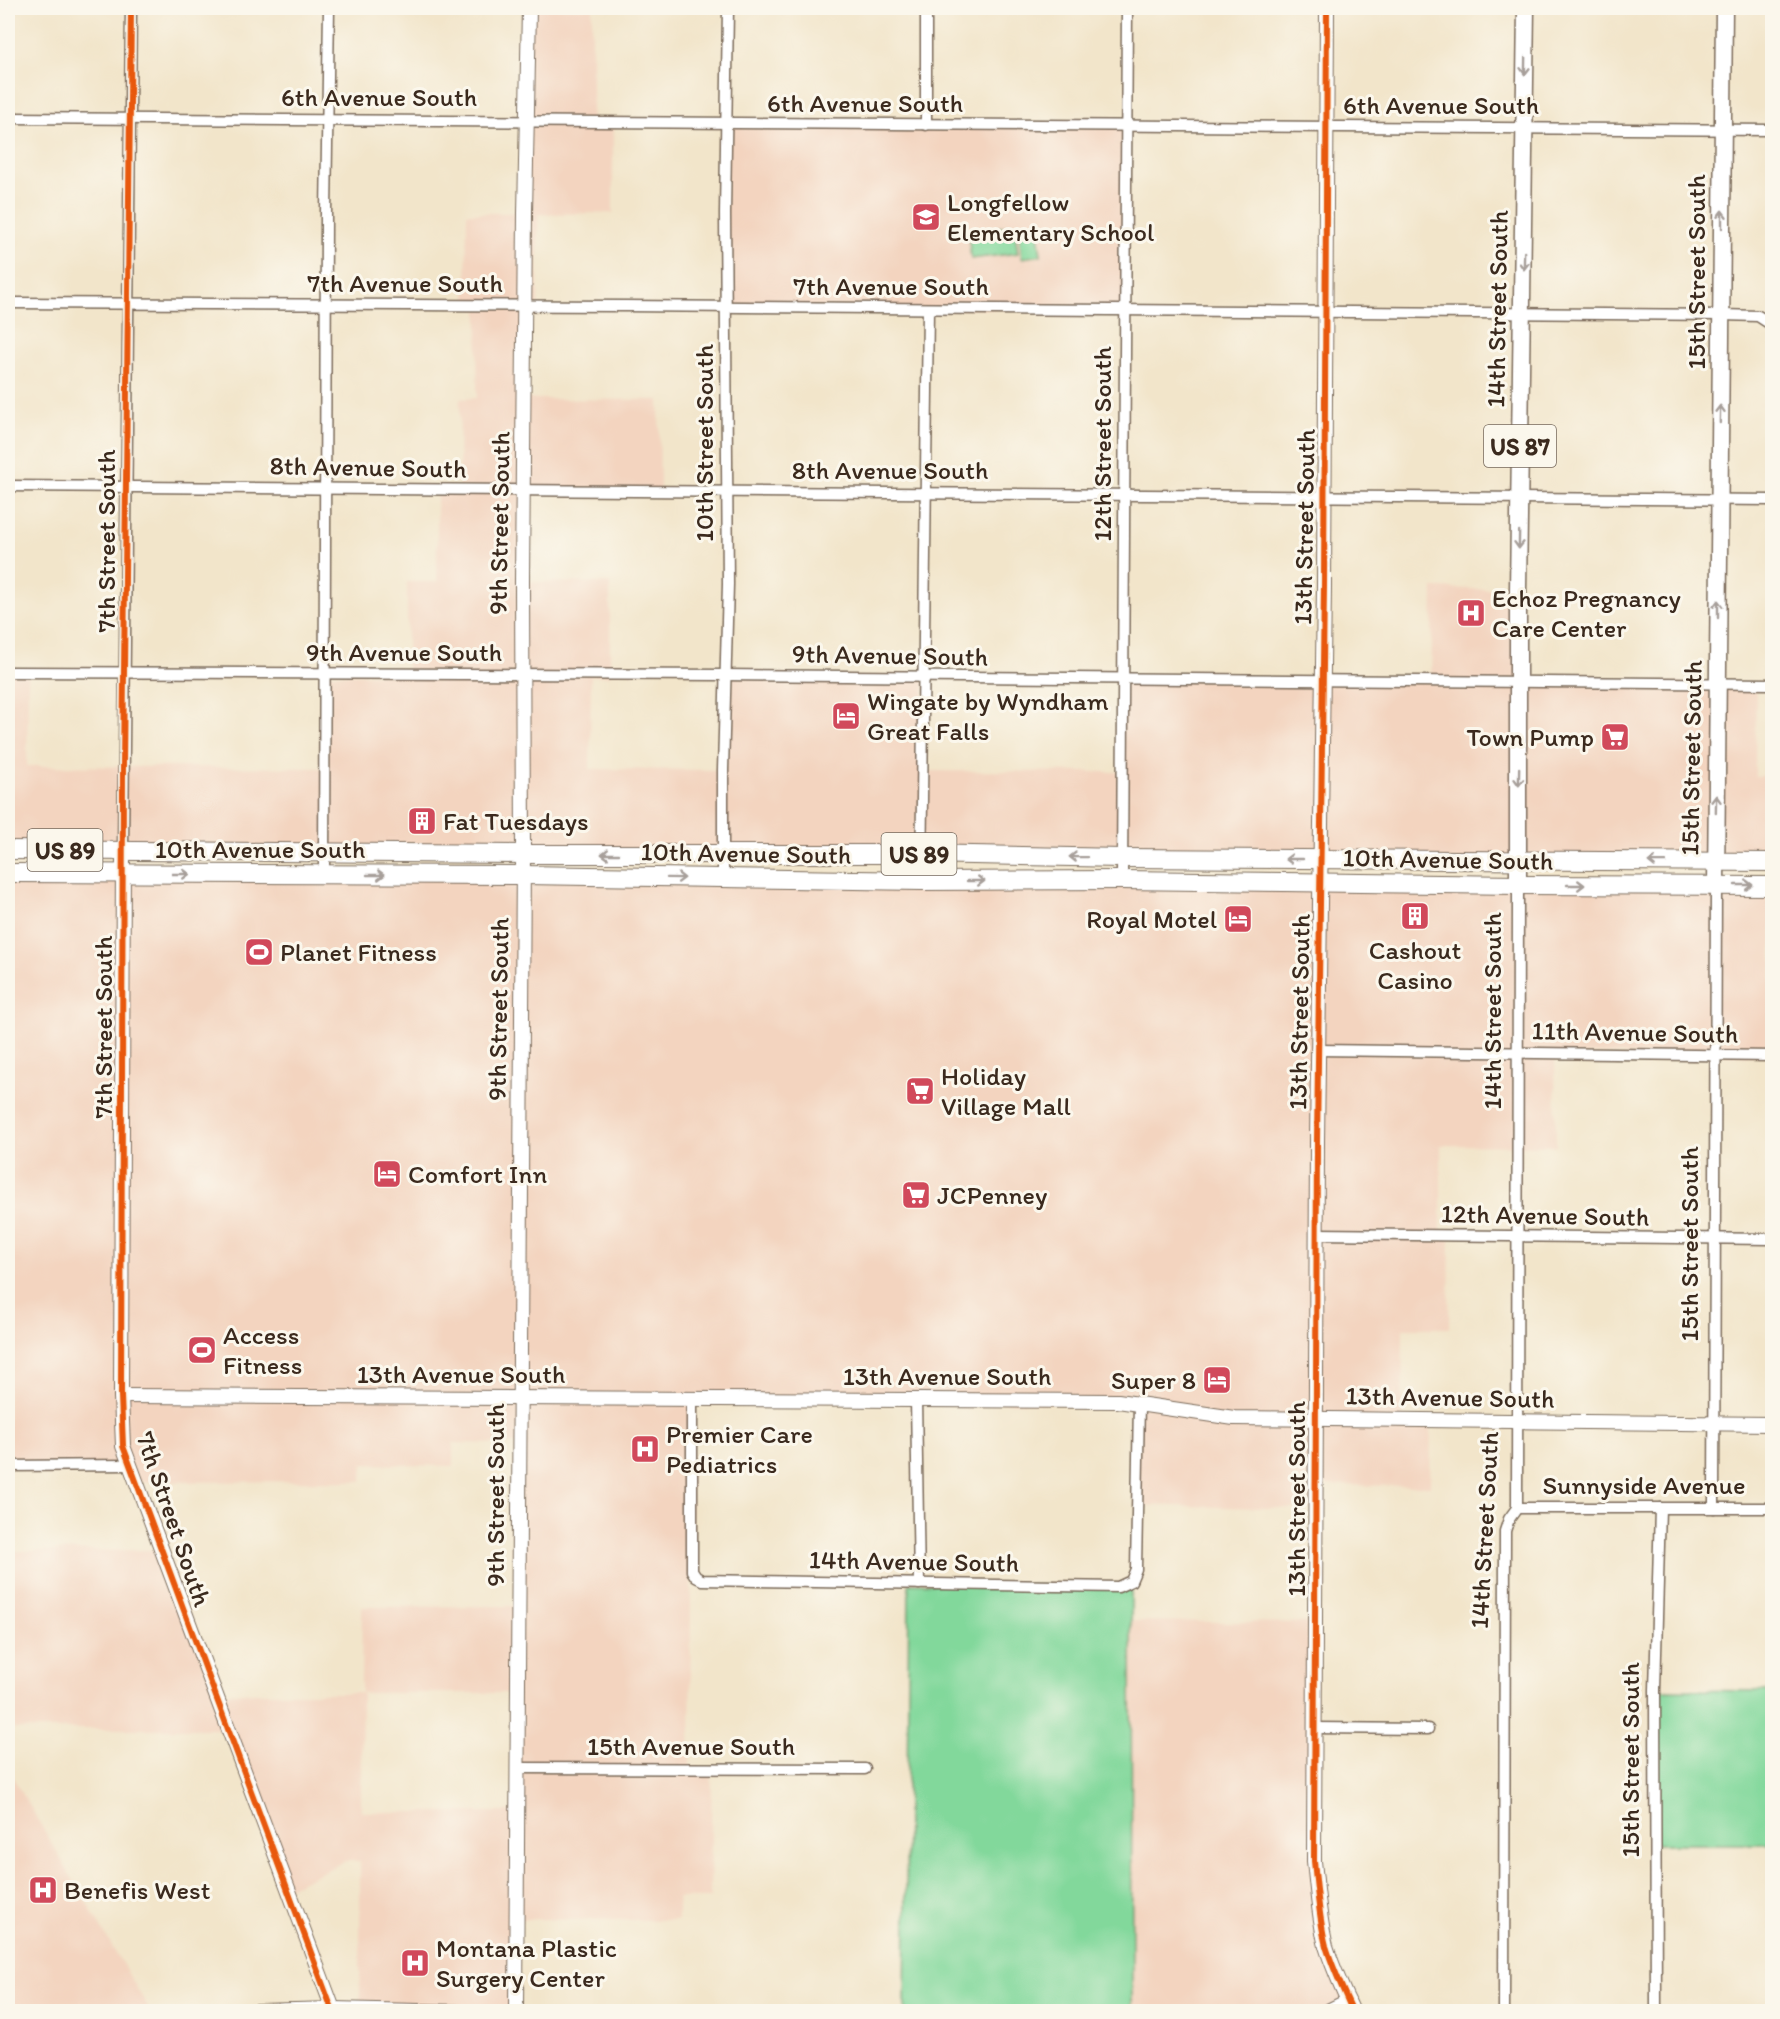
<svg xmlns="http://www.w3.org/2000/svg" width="1780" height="2019" viewBox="0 0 1780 2019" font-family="Itim,sans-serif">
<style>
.built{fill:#f3d4bf;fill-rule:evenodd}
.green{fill:#82d89b;stroke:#5e815c;stroke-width:1.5}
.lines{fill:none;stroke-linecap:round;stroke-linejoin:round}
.street-casing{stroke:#7b6b5a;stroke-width:13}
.secondary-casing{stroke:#7b6b5a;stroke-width:16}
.primary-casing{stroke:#7b6b5a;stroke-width:19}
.highway-casing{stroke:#7b6b5a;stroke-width:20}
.street{stroke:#fff;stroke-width:10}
.secondary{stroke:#fff;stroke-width:14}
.primary{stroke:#fff;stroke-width:16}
.highway{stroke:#fff;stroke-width:18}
.cycleway-casing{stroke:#fbf7ec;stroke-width:10}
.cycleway{stroke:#e8590c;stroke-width:6}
.oneway{stroke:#a79f9a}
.labels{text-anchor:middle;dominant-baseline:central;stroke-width:6;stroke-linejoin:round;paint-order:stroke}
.shield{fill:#fbf7ec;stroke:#75685c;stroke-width:1.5}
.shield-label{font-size:24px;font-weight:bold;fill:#3b2a1e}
.street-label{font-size:26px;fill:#3b2a1e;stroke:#fbf7ec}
.poi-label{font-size:26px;fill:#3b2a1e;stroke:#fbf7ec;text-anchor:start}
</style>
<rect width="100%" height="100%" fill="#fbf7ec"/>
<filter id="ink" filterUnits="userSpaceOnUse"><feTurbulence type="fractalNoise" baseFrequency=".0167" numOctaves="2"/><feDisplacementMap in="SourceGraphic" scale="12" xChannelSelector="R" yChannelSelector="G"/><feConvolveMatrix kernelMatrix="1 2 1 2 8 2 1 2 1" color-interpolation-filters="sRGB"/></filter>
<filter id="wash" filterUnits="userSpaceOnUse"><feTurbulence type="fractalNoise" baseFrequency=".008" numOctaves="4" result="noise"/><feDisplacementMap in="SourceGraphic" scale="24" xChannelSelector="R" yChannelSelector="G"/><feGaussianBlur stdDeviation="1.35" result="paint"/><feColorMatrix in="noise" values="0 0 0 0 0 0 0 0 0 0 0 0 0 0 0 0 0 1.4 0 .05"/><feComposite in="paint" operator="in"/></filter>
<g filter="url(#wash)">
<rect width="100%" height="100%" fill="#f2e5ca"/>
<!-- built -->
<g class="built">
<path d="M528,8H592V122H613V213L538,214V306H525L524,399L659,400L660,491H524L522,582L610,583V676H591L590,769L723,770L724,675L924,678L923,771L1121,772L1123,680L1431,682L1433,588L1518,590L1519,682L1756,684L1755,776H1772V862L8,850V672L28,673L27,766L324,768L325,674L407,675V582H437V490H459L460,399L477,398L478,306H466L467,213H524Z"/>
<path d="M726,124L1126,126V310L725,308Z"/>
<path d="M8,873L1772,886V1056L1555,1054L1556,1146L1441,1145V1236H1450L1449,1328H1403L1402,1420H1431L1430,1486L1316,1485V1509L1137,1505L1139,1404L692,1399L690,1768L712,1769L710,1898H678V1920L517,1919L516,2011H333L360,2009V1861H345L288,1888L228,1729H8V1626L12,1625L10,1551L161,1550L215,1693H361L362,1607L518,1606L519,1444L453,1443V1466L363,1464L362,1481L135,1482L129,1465L8,1466ZM362,1693H517V1812H361Z"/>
<path d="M1131,1621L1315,1623L1319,1908L1348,2001L1326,2012L1132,2011Z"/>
<path d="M8,1769L150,2011H8Z"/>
</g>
<!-- green -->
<g class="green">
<path d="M1014,225L1018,253L971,259L968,232Z"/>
<path d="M1037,225L1041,255L1022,258L1018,227Z"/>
<path d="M1131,1581L1132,2011L905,2012L909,1583L1117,1587Z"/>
<path d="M1655,1690L1772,1691V1844H1655Z"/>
</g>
</g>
<g filter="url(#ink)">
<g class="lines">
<!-- street casing -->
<g class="street-casing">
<g id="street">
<path d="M8,118L1772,130"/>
<path d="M926,125V8"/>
<path d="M8,303L626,306L1722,315L1758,316L1772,325"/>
<path d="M8,486L1772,500"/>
<path d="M8,672L724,675L1772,684"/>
<path d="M123,850L131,8"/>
<path d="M324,875L326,213L329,8"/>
<path d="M723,878V770L728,584L725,214L728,8"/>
<path d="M1122,880L1127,8"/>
<path d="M921,881L928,309"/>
<path d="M1318,1050L1772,1056"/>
<path d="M1317,1234L1772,1239"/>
<path d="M692,1398V1571L696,1577L702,1580L1118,1587L1131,1581L1136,1569L1139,1403"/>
<path d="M916,1399L919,1584"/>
<path d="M8,1466L129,1465"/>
<path d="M1517,1508H1772"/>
<path d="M1714,1508L1716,885"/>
<path d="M1314,1728L1428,1729"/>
<path d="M517,1768L865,1769"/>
<path d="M1504,2012L1505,1531L1509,1519L1517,1508L1518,885"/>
<path d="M1656,2012L1655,1690L1660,1508"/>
</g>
</g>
<!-- secondary casing -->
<g class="secondary-casing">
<g id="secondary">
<path d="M1327,8L1324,586L1317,1142L1314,1861C1317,1889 1319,1918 1326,1946C1333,1969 1343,1990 1353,2012"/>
<path d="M123,850L121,1396L123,1446L333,2009"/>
<path d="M121,1396L1118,1401L1234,1418L1772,1424"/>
<path d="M216,2012L333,2009L461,2012"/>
<path d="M516,2012L523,854L522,582L525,213L529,8"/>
<path d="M1326,2012L1348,2001"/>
</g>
</g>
<!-- primary casing -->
<g class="primary-casing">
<g id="primary">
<path d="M1518,885V590L1526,8"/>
<path d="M1716,885L1724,8"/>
</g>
</g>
<!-- highway casing -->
<g class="highway-casing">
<g id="highway">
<path d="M8,850L523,854H920L1122,858L1772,862"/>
<path d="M8,873L523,875L921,881L1122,880L1518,885L1772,886"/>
</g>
</g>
<!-- street -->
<use href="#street" class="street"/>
<!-- secondary -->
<use href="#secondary" class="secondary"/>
<!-- primary -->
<use href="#primary" class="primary"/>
<!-- highway -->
<use href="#highway" class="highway"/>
<!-- cycleway casing -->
<g class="cycleway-casing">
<g id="cycleway">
<path d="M131,8L123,767L121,1396L123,1446L333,2012"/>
<path d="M1327,8L1324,586L1317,1142L1314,1861C1317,1889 1319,1918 1326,1946C1333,1969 1343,1990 1353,2012"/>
</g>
</g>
<!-- cycleway -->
<use href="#cycleway" class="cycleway"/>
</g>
<!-- one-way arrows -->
<defs><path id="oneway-shaft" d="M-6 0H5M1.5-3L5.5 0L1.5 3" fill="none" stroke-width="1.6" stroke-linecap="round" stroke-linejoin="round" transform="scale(1.5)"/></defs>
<g class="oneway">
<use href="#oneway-shaft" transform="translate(1525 66) rotate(91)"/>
<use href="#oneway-shaft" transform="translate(1722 219) rotate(-90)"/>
<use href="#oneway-shaft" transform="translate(1524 261) rotate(91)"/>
<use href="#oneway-shaft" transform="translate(1720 414) rotate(-89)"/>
<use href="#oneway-shaft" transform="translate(1519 540) rotate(91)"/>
<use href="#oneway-shaft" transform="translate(1718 609) rotate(-90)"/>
<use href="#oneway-shaft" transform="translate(1519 777) rotate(91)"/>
<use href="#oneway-shaft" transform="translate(1716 804) rotate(-89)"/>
<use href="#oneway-shaft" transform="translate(610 854) rotate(180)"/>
<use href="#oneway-shaft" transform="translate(1078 857) rotate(-179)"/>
<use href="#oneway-shaft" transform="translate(1294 859) rotate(-180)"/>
<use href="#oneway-shaft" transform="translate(1657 862) rotate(-179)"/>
<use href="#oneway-shaft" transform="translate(181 874)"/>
<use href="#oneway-shaft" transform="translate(376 875)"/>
<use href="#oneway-shaft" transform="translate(676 878) rotate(1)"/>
<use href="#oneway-shaft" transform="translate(976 881)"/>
<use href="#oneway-shaft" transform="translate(1576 885)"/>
<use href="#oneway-shaft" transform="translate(1744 885)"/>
</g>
</g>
<!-- icons -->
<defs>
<g id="school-square" transform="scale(1.5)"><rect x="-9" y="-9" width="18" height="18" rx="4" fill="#d1495b" stroke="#fbf7ec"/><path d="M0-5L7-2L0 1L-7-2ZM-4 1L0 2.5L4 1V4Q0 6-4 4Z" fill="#fff"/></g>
<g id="hospital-square" transform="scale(1.5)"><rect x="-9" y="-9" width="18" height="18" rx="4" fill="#d1495b" stroke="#fbf7ec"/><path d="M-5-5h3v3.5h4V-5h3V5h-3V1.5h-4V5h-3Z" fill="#fff"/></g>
<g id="hotel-square" transform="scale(1.5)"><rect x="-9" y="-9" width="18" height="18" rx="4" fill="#d1495b" stroke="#fbf7ec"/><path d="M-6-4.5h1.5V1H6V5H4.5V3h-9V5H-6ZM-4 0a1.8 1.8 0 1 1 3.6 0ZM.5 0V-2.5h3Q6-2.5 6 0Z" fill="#fff"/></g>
<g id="supermarket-square" transform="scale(1.5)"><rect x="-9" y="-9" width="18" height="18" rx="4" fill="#d1495b" stroke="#fbf7ec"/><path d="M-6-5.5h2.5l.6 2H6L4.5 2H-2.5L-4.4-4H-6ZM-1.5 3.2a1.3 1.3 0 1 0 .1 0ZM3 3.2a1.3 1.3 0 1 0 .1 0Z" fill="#fff"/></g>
<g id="building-square" transform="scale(1.5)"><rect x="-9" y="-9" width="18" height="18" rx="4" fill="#d1495b" stroke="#fbf7ec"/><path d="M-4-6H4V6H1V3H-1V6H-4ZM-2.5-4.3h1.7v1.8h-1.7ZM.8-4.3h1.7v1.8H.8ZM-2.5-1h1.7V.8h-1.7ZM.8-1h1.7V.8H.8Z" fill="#fff"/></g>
<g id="stadium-square" transform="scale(1.5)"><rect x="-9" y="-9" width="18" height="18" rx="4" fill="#d1495b" stroke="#fbf7ec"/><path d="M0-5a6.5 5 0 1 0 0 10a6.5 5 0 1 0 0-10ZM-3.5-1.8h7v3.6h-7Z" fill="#fff"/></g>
</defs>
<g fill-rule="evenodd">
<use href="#school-square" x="926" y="217"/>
<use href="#hospital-square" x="1471" y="613"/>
<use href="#hotel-square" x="846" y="716"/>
<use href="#supermarket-square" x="1615" y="737"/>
<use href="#building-square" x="422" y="821"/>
<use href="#building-square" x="1415" y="916"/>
<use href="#hotel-square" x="1238" y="919"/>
<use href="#stadium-square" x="259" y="952"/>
<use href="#supermarket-square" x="920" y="1091"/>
<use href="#hotel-square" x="387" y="1174"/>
<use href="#supermarket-square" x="916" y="1195"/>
<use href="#stadium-square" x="202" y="1350"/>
<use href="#hotel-square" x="1217" y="1380"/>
<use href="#hospital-square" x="645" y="1449"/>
<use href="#hospital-square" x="43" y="1890"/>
<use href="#hospital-square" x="415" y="1963"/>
</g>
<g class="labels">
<!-- shield labels -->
<g class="shield">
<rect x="1484" y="425" width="72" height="42" rx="4.5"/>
<rect x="27.5" y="829" width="75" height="42" rx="4.5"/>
<rect x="881.5" y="833" width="75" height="42" rx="4.5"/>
</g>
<g class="shield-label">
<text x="1520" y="446">US 87</text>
<text x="65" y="850">US 89</text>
<text x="919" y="854">US 89</text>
</g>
<!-- street labels -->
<g class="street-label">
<text x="379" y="97">6th Avenue South</text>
<text x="865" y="103">6th Avenue South</text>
<text x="1441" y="105">6th Avenue South</text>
<text transform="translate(1696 272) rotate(-90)">15th Street South</text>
<text x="405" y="283">7th Avenue South</text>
<text x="891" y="286">7th Avenue South</text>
<text transform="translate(1497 309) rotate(-89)">14th Street South</text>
<text transform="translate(704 443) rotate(-90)">10th Street South</text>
<text transform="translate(1102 444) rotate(-90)">12th Street South</text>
<text transform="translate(368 467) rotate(1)">8th Avenue South</text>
<text x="890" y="470">8th Avenue South</text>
<text transform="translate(499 523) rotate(-89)">9th Street South</text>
<text transform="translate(1304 527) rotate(-89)">13th Street South</text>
<text transform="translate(106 541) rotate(-90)">7th Street South</text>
<text x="404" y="652">9th Avenue South</text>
<text transform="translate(890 655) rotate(1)">9th Avenue South</text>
<text transform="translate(1691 758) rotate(-89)">15th Street South</text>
<text x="260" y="849">10th Avenue South</text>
<text transform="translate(746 853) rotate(1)">10th Avenue South</text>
<text transform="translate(1448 859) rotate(1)">10th Avenue South</text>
<text transform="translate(498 1009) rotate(-89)">9th Street South</text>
<text transform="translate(1492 1011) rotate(-90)">14th Street South</text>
<text transform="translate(1299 1012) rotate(-89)">13th Street South</text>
<text transform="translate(103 1027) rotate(-90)">7th Street South</text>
<text transform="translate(1635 1032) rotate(1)">11th Avenue South</text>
<text transform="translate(1545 1215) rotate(1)">12th Avenue South</text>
<text transform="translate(1689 1244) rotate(-90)">15th Street South</text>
<text x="461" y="1374">13th Avenue South</text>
<text x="947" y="1376">13th Avenue South</text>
<text transform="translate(1450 1397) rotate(1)">13th Avenue South</text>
<text x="1644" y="1485">Sunnyside Avenue</text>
<text transform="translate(495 1495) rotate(-90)">9th Street South</text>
<text transform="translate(1296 1499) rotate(-90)">13th Street South</text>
<text transform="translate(174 1519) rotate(71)">7th Street South</text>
<text transform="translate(1484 1530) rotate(-87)">14th Street South</text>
<text transform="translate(914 1561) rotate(1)">14th Avenue South</text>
<text x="691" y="1746">15th Avenue South</text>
<text transform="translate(1630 1760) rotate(-90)">15th Street South</text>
</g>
<!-- poi labels -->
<g class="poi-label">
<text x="947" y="202">Longfellow<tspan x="947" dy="30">Elementary School</tspan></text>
<text x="1492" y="598">Echoz Pregnancy<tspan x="1492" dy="30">Care Center</tspan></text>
<text x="867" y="701">Wingate by Wyndham<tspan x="867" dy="30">Great Falls</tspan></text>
<text x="1594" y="737" text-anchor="end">Town Pump</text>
<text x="443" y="821">Fat Tuesdays</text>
<text x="1217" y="919" text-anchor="end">Royal Motel</text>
<text x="1415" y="950" text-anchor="middle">Cashout<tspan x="1415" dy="30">Casino</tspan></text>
<text x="280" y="952">Planet Fitness</text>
<text x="941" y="1076">Holiday<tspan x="941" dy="30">Village Mall</tspan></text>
<text x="408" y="1174">Comfort Inn</text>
<text x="937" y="1195">JCPenney</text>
<text x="223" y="1335">Access<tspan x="223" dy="30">Fitness</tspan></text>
<text x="1196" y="1380" text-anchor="end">Super 8</text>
<text x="666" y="1434">Premier Care<tspan x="666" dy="30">Pediatrics</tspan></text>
<text x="64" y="1890">Benefis West</text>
<text x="436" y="1948">Montana Plastic<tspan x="436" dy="30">Surgery Center</tspan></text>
</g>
</g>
<!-- margin -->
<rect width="1780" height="2019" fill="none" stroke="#fbf7ec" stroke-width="30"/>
</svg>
